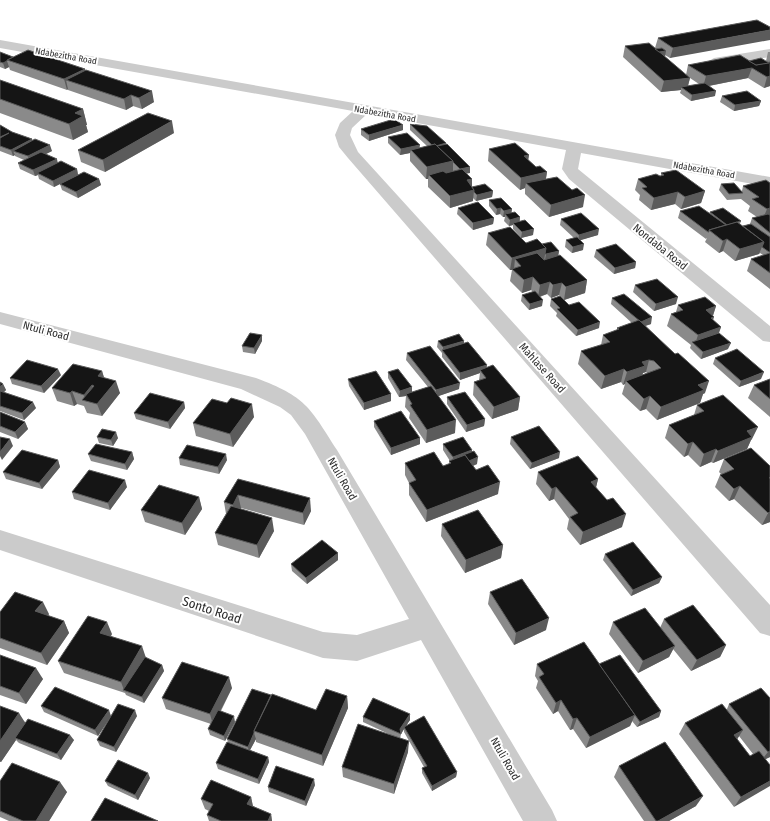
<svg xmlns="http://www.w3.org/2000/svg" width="770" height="821" viewBox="0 0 770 821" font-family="'Fira Sans Condensed',sans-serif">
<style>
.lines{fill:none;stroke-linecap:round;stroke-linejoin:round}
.minor{fill:#cbcbcb;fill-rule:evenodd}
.wall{fill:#8a8a8a;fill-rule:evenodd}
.shaded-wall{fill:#5b5b5b}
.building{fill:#151515;stroke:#5b5b5b}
.labels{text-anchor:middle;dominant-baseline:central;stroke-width:4;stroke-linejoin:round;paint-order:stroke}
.far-street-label{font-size:9px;fill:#2e2e2e;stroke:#fff}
.street-label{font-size:11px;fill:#2e2e2e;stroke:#fff}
.near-street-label{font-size:13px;fill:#2e2e2e;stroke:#fff}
</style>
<rect width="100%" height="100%" fill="#fff"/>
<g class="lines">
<!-- minor -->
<g class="minor">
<path d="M0,40L770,177V187L581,153L578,169L770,326V342L763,341L569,179L562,169L566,150L367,114L352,128L350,135L358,152L770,605V636L760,633L348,158L339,147L335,135L340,123L353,111L0,48Z"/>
<path d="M770,49V57L714,66L707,62L714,58Z"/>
<path d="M0,312L256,378C306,397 309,406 337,450L552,810L557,821H523L421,640L357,661L323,658L0,550V530L323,632L357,635L409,619L305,434L291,415L280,407L241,389L0,324Z"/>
</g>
</g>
<!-- wall -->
<g class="wall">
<path d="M757,20L670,58L665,55V57L686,75L688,65L749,61H766L768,52H770V86L764,88L748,78L709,86L715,96L691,101L680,93L681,90L661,92L623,57L625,46L656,49L655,48L658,38ZM690,78L699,84L688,86Z"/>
<path d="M0,52L13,57L85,70L154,102L142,109L133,106L126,110L68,90V89L67,90L10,70L9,67L5,69L0,67Z"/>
<path d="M0,80L83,109L87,125H86L88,132L73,140L0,113Z"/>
<path d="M722,96L761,101L759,106L734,111L720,102Z"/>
<path d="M410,124L446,143V144L470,173H466L472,179V187L493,191L492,197L476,201L473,198V201L450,208L428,187V179H426L410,161V153L400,155L388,143V137L420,148L427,146L410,130Z"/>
<path d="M0,125L12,132L32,139L33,141L52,151L46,154L58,163L77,169L78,175L99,179L101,185L78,198L62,190L60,184L54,187L39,179L38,175L35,176L20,169L18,163L24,160L15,156V155L13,156L0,151Z"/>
<path d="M361,129L403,130L369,141L361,135Z"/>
<path d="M174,133L105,172L81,162L78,150Z"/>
<path d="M489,149L529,155L528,160L536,167L547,172L546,179L583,207L549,217L525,194V188L520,190L488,161Z"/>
<path d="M661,173L705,191L701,203L681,209L675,204L651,210L639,200L640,195L635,190L638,179L660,176H661Z"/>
<path d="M770,183V289L747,271L751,259L763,255L760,253L759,254L735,261L723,251L719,253L705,242L707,238L706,239L678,218L680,211L709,213L710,212L741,221L740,224L743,226L750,224L752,218L757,217L748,211L750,206L741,199L727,200L719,190L721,184L742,191L743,186Z"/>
<path d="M489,200L512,209L511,213L520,217V221L533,235L521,238L513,229V225L509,226L504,221L505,217H503L500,214L496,215L489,206Z"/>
<path d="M458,208L494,218L493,224L473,230L457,214Z"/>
<path d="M561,219L598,235L580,240L583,250L572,253L565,247L566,240L574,238L560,225Z"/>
<path d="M488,233L526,243L542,244L559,251L558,256L587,280L585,293L564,300L559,295L551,298L547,294L540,297L542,306L529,310L521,301L522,295L533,292L531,290L522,293L510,281L512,270H510L486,245Z"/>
<path d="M596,250L636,262L635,268L614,274L594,257Z"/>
<path d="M635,285L676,304L654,311L633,292Z"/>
<path d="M612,298L651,324L645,326L705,393L703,394L700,403L657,420L646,409L640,411L622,394L625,384L623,385L621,382L601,389L578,364L581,351L601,345L603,335L617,330V328L632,323L611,304ZM646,372L647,373L642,375L643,373Z"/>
<path d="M551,299L599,328L576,336L556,316L557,313L550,306Z"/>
<path d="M678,305L716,306L713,316V320L721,327L719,333L728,349L701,359L690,348L691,345L667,326L671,314L676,312Z"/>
<path d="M262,341L255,354L243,352L242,346Z"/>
<path d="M438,341L464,343L487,367L520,397L518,410L492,419L473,395L474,382L479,380L480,373L460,380L442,357V353L437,347Z"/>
<path d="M407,353L459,389L438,396L455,433L426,443L409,418L410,413L405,407L406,396L399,397L388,378V372L412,392L428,387L406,360Z"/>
<path d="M715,358L761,379L739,387L713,364Z"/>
<path d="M102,371L104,378L120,393L102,416L87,413L84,406L77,404L74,406L57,401L52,388Z"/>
<path d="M61,375L44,393L12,384L10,378Z"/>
<path d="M348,379L391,394V401L364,410L349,386Z"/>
<path d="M770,379V417L748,398L754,385Z"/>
<path d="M0,382L3,384L6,390L4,392L36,408L24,420L0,411Z"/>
<path d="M447,397L485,419L484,426L466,432L447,404Z"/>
<path d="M184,402L185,408L170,429L136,419L134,413Z"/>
<path d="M697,405L752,439L751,440L747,449L713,463L711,462L700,467L688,455L684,457L665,438L669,425L694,415Z"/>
<path d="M0,412L25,422L28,429L18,439L0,432Z"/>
<path d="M254,417L233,447L196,436L193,423Z"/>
<path d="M374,421L420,438V444L391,455L374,427Z"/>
<path d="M97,437L118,438L113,446L99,443Z"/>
<path d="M511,437L559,458L530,469L510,444Z"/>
<path d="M443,444L472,450V452L477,464L473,466L498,494L426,522L409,495V483L405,475V463L443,466L449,464V461H450L443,450Z"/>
<path d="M751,448L770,522L762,525L734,499L729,501L715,487L720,475L721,474L719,472L724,459Z"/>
<path d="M132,452L134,459L127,470L91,461L88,454Z"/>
<path d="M179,458L227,460L219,474L180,465Z"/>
<path d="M58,460L60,467L42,489L6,479L3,472Z"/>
<path d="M538,472L598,479L596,487L607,500L622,527L580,545L567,529L569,519L554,499L549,501L536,484Z"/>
<path d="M238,479L311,511L304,525L241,508L240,509L274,531L259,558L218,545L215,533L226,514L224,502Z"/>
<path d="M127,487L110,510L74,499L72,492Z"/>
<path d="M199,497L202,509L185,535L145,522L141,510Z"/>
<path d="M442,524L503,545L501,558L465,573L441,536Z"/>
<path d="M338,553V560L307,584L292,571L291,564Z"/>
<path d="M605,554L662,577L659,583L631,596L603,560Z"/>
<path d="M490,592L546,630L514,645L488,604Z"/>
<path d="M0,612L49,614L48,616L64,621L69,633L47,665L0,648Z"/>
<path d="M664,619L726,645L720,657L691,671L673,649L669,657L638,673L609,634L613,622L660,628Z"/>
<path d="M112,634L111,636L146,658L162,665L164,671L144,703L126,695L125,693L64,673L58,661Z"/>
<path d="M0,655L43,679L26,704L0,695Z"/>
<path d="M537,664L661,711L659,717L637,727L632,721L630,726L586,748L573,729L570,730L558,711L553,714L536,688L538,681L535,676Z"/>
<path d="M232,688L221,711L235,722L225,741L210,735L208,729L211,724L166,709L162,698Z"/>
<path d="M271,695L316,710L347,696L348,708L323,766L256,742V739L250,750L268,757L269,762L259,784L218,769L216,763L228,742L227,739Z"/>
<path d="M770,698V757L765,759L770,765L734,807L679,734L685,723L727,709L729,704ZM739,736L753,754L750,756L737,739Z"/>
<path d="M0,706L25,722L74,740L61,760L19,743L16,740L1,762H0Z"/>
<path d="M41,706L111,716H137L116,752L100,746L97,740L108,721L98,736L44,712Z"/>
<path d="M363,717L410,720L405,726L457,772L456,777L432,791L422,773V768L424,767L404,732V728L401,734L400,739L408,752L394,794L343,777L342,767L395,737L363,722Z"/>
<path d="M619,766L696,806L669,821H644L614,777Z"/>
<path d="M150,778L138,800L108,786L105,781Z"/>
<path d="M0,781L67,792L49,821H9L0,817Z"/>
<path d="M315,785L306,806L269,792L268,787Z"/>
<path d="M251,797L253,806L271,814L272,821H209L207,815L209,811L205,809L201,799Z"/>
</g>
<!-- shaded-wall -->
<g class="shaded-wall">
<path d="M770,30V40L670,58L673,48Z"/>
<path d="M666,51L665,57L654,53Z"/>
<path d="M7,61L9,67L5,69L3,63Z"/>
<path d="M752,68L748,78L703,87L706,76Z"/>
<path d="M85,69L88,80H66L68,89L67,90L64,79Z"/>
<path d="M770,76V86L764,88L767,77Z"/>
<path d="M690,78L687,89L681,87V90L661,92L664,81Z"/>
<path d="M152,91L154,102L142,109L139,98Z"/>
<path d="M716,91L715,96L691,101L692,95Z"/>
<path d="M131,95L133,106L126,110L124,99Z"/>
<path d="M761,101L759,106L734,111L735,105Z"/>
<path d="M83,109L87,125H86L88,132L73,140L69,124L75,113Z"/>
<path d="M172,121L174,133L105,172L103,160Z"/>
<path d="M403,125V130L369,141V135Z"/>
<path d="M32,139L34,145L13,151L15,155L13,156L11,150Z"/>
<path d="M50,145L52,151L30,162L28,156Z"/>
<path d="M420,145L419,151L411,150L410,153L400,155L401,149Z"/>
<path d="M529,155L527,167L524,156Z"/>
<path d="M57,159L58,164L37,173L38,175L35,176L33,170Z"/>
<path d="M453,161V172L429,175L428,179H426L427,167Z"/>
<path d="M470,167V173L460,175V169Z"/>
<path d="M77,169L78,175L54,187L53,181Z"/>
<path d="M547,172L545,183H526L525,188L520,190L521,178Z"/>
<path d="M99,179L101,185L78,198L76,192Z"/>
<path d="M472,179V190H474L473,201L450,208V196L467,180Z"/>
<path d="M493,191L492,197L476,201L477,195Z"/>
<path d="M705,191L701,203L681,209L685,197Z"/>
<path d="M678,192L675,204L651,210L654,198Z"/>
<path d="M585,195L583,207L549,217L551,205Z"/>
<path d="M501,208L500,214L496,215L497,209Z"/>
<path d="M770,208V218L762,221L767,209Z"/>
<path d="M512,209L511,215L505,214V217H503L504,211Z"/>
<path d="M520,217L519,223H513V225L509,226L510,220Z"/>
<path d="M494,218L493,224L473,230V223Z"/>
<path d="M534,229L533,235L521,238L522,232Z"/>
<path d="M599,229L598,235L578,241L579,235Z"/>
<path d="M727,239L723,251L719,253L723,241Z"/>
<path d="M764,242L759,254L735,261L740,249Z"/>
<path d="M584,244L583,250L572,253L573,247Z"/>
<path d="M546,248L544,261L521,266L515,259L514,269H512V270H510L512,258Z"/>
<path d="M559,251L558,257L545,260L546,254Z"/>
<path d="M636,262L635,268L614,274L615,268Z"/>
<path d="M533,277L531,290L522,293L524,280Z"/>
<path d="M587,280L585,293L564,300L566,287Z"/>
<path d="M550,282L547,294L538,297L540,285Z"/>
<path d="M562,283L559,295L551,298L553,285Z"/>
<path d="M678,297L676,304L654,311L656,304Z"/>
<path d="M543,300L542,306L529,310L530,304Z"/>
<path d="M716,306L712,318L714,317L710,330L706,310Z"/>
<path d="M652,317L651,324L639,328L640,322Z"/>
<path d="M600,322L599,328L576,336L578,330Z"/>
<path d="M721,327L716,340L695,344L698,335Z"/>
<path d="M262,335V341L255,354L254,348Z"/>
<path d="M464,341V347L443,351V347Z"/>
<path d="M731,343L728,349L701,359L703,352Z"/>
<path d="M649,360L646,372L643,373L641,379L626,381L625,384L623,385L627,372L642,362Z"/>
<path d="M487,365L486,371L480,370V373L460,380V373Z"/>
<path d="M58,369L61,375L44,393L41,386Z"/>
<path d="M624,369L621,382L601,389L605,376Z"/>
<path d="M102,371L106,384L98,376Z"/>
<path d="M764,372L761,379L739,387L741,381Z"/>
<path d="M116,381L120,393L102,416L97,404Z"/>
<path d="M709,381L705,393L703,394L700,403L657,420L661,407L698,385Z"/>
<path d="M460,383L459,389L436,397V390Z"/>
<path d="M3,384L6,390L0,396V387Z"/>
<path d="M92,385L96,398L86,401L84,395Z"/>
<path d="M412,387V394H406V396L399,397L400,391Z"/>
<path d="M72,391L77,404L74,406L70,393Z"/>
<path d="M391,394V401L364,410V403Z"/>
<path d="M650,396L646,409L640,411L644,399Z"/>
<path d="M520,397L518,410L492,419L494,407Z"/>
<path d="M33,402L36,408L24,420L22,413Z"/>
<path d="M184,402L185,408L170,429L168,422Z"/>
<path d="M252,404L254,417L233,447L230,434Z"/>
<path d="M485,419L484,426L466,432L467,425Z"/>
<path d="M456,420L455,433L426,443L427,430Z"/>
<path d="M25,422L28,429L18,439L15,432Z"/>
<path d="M758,427L752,439L751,440L747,449L713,463L718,451L747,431Z"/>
<path d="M116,432L118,438L113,446L111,440Z"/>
<path d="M420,438V444L391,455V448Z"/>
<path d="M10,439L13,446L2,460L0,456V452Z"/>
<path d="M693,442L688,455L684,457L688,444Z"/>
<path d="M716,449L711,462L700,467L704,454Z"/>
<path d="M472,450V456L463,455V460L452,464L453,457Z"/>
<path d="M132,452L134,459L127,470L125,464Z"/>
<path d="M560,452L559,458L530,469L532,463Z"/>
<path d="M226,454L227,460L219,474L218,467Z"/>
<path d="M478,457L477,464L467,468L468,461Z"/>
<path d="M58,460L60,467L42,489L39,483Z"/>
<path d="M598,479L595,492L591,482Z"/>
<path d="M125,480L127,487L110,510L108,503Z"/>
<path d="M500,482L498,494L426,522L427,510Z"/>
<path d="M740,486L734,499L729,501L734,489Z"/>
<path d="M556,487L554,499L549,501L552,489Z"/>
<path d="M238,495L241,508L235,517L233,505Z"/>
<path d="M199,497L202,509L185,535L182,523Z"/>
<path d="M310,498L311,511L304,525L303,513Z"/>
<path d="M770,512V522L762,525L768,513Z"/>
<path d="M626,514L622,527L580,545L583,532Z"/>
<path d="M272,518L274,531L259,558L257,545Z"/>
<path d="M503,545L501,558L465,573L466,560Z"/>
<path d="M338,553V560L307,584L306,578Z"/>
<path d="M662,577L659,583L631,596L633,590Z"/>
<path d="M43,602L49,614L42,623L35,611Z"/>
<path d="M549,618L546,630L514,645L516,633Z"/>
<path d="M64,621L69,633L47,665L41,653Z"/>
<path d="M107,622L112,634L105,645L100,633Z"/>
<path d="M726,645L720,657L691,671L697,660Z"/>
<path d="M142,646L146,658L124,690L121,682Z"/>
<path d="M675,646L669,657L638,673L643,661Z"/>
<path d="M162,665L164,671L144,703L142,697Z"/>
<path d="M36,668L43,679L26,704L19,693Z"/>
<path d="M229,677L232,688L213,725L210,714Z"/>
<path d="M347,696L348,708L323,766L322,755Z"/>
<path d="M561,700L558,711L553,714L556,703Z"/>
<path d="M109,710L111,716L98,736L95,730Z"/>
<path d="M135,710L137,716L116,752L114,747Z"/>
<path d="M661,711L659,717L637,727L640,722Z"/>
<path d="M19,713L26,724L15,738L16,740L1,762L0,761V741Z"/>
<path d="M410,714V720L401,734L400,729Z"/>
<path d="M635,715L630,726L586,748L590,737Z"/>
<path d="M234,716L235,722L225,741L224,736Z"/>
<path d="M577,718L573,729L570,730L573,719Z"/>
<path d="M743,730L736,741L734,735Z"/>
<path d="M254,733L256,739L249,752L248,747Z"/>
<path d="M70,735L74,740L61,760L57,754Z"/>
<path d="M409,741L408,752L394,794V784Z"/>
<path d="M770,751V757L760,762L768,752Z"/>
<path d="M268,757L269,762L259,784L258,779Z"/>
<path d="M457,772L456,777L432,791V786Z"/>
<path d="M148,773L150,778L138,800L135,795Z"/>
<path d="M314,779L315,785L306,806L305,801Z"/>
<path d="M770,781V786L734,807L741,797Z"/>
<path d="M60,782L67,792L49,821H36Z"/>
<path d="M703,796L696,806L669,821H658Z"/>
<path d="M251,797L253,807L247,804Z"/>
<path d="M271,814L272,821H268Z"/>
</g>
<!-- building -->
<g class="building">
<path d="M757,20L770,27V30L673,48L658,38Z"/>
<path d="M649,43L690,78L664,81L625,46Z"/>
<path d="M662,48L666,51L659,52L655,49Z"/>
<path d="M28,50L85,69L64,79L7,60Z"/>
<path d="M0,52L13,57L7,60V61L3,63L0,62Z"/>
<path d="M740,55L756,65L770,62V76L767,77L752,68L706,76L688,65Z"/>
<path d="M761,58L769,63L756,65L749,61Z"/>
<path d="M86,70L152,91L139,98L131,95L124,99L66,80Z"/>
<path d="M0,80L83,109L75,113L83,116L69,124L0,99Z"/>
<path d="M705,83L716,91L692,95L681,87Z"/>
<path d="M747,91L761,101L735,105L722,96Z"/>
<path d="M148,113L172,121L103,160L78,150Z"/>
<path d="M394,119L403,125L369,135L361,129Z"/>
<path d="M410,124L427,126L446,143L436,146L435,144L432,145Z"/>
<path d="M0,125L12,132L32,139L11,150L0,146V138L9,133L0,137Z"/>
<path d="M407,133L420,145L401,149L388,137Z"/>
<path d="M35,139L50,145L28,156L13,151Z"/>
<path d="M515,143L529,155L524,156L536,167L540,166L547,172L521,178L489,149Z"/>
<path d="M435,144L453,161L427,167L411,150Z"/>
<path d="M447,144L470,167L460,169L453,162V161L437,146Z"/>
<path d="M41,152L57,159L33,170L18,163Z"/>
<path d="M61,161L77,169L53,181L37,173Z"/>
<path d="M462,169L472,179L467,180L474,190L450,196L429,175L443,171L446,173Z"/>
<path d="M676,170L705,191L685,197L678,192L654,198L642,188L647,187L638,179L656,174L660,176L664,175L661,173Z"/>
<path d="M84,172L99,179L76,192L60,184Z"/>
<path d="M557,177L572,190L577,188L585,195L551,205L526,183Z"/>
<path d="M766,180L770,183V208L767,209L752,199L759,197L743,186Z"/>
<path d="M734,183L743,193L729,194L721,184Z"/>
<path d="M485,184L493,191L477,195L474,192V190L472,187Z"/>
<path d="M501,198L512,209L504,211L501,208L497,209L489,200Z"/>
<path d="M478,202L494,218L473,223L458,208Z"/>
<path d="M699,206L726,225L709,230V232H708L680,211Z"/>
<path d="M723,208L741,221L727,225L710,212Z"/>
<path d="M515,212L520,217L510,220L505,214Z"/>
<path d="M581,213L599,229L579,235L561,219Z"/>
<path d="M768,214L770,215V233L752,218Z"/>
<path d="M525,220L534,229L522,232L513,223Z"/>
<path d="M737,222L764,242L740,249L727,239L723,241L709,230Z"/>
<path d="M751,224L770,237V252H769L762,247L764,242L743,226Z"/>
<path d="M510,227L526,243L537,239L546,248L512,258L488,233Z"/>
<path d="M577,237L584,244L573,247L566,240Z"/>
<path d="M551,242L559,251L546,254H545L546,248L542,244Z"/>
<path d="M616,244L636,262L615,268L596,250Z"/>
<path d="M537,253L544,260L560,255L587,280L566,287L562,283L553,285L550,282L540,285L533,277L524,280L512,269L521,266L515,259Z"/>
<path d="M770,253V273L751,259Z"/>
<path d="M657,279L678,297L656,304L635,285Z"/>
<path d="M535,291L543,300L530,304L522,295Z"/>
<path d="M624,294L652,317L641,322L612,298Z"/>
<path d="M560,296L569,305L579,302L600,322L578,330L557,309L560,308L551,299Z"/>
<path d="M705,297L716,306L706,310L714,317L711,318L721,327L698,335L671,314L683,310L678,305Z"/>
<path d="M639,320L675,354L678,353L709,381L698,385L704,390L661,407L650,396L644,399L626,381L661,368L654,361L649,360L642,362L645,366L627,372L624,369L605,376L581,351L610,342L603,335L619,329L617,328Z"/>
<path d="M250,333L262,335L254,348L242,346Z"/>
<path d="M719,333L731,343L703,352L692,342Z"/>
<path d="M459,334L464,341L443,347L438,341Z"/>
<path d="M468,342L487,365L460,373L442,350Z"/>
<path d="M430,346L460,383L436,390L407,353Z"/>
<path d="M737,349L764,372L741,381L715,358Z"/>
<path d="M27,360L58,369L41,386L10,378Z"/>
<path d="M73,364L102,371L98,376L116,381L97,404L82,400L94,386L92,385L84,395L72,391L70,393L52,388Z"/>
<path d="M493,365L520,397L494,407L474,382L486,378L480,370Z"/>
<path d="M398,369L412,387L400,391L388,372Z"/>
<path d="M376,371L391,394L364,403L348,379Z"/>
<path d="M770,379V399L754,385Z"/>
<path d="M0,382L3,384L0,387Z"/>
<path d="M431,386L456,420L427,430L410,405L412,404L406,394Z"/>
<path d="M0,391L33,402L22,413L0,406Z"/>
<path d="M465,392L485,419L467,425L447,397Z"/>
<path d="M150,393L184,402L168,422L134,413Z"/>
<path d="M723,395L758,427L747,431L752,437L718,451L716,449L704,454L693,442L688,444L669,425L704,411L697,405Z"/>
<path d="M231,398L252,404L230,434L193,423L212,399L227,403Z"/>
<path d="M401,411L420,438L391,448L374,421Z"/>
<path d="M0,412L25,422L15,432L0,426Z"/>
<path d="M539,426L560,452L532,463L511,437Z"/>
<path d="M102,429L116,432L111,440L97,437Z"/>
<path d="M0,437L10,439L0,452Z"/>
<path d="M463,437L472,450L453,457L443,444Z"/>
<path d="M96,444L132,452L125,464L88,454Z"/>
<path d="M187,445L226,454L218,467L179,458Z"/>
<path d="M751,448L770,466V477L769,478H770V512L768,513L740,486L734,489L720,475L734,469L724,459Z"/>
<path d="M22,450L58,460L39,483L3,472Z"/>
<path d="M474,451L478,457L469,461L465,455L464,456L463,455Z"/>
<path d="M434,452L443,466L451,463L449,461L465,455L476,470L488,465L500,482L427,510L409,483L416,480L405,463Z"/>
<path d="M578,456L598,479L591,482L607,500L613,498L626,514L583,532L570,517L578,513L556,487L552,489L538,472Z"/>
<path d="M89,470L125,480L108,503L72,492Z"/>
<path d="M238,479L310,498L303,513L238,495L233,505L224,502Z"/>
<path d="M159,485L199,497L182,523L141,510Z"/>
<path d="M231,506L272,518L257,545L215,533Z"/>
<path d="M478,510L503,545L466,560L442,524Z"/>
<path d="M322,540L338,553L306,578L291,564Z"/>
<path d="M633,542L662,577L633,590L605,554Z"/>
<path d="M522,579L549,618L516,633L490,592Z"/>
<path d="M15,592L43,602L35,611L64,621L41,653L0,638V612Z"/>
<path d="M693,605L726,645L697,660L664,619Z"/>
<path d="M645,608L675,646L643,661L613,622Z"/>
<path d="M88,616L107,622L100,633L142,646L121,682L58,661Z"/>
<path d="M584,642L635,715L590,737L577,718L573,719L561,700L556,703L539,677L544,674L537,664Z"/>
<path d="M0,655L36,668L19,693L0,686Z"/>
<path d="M620,655L661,711L640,722L599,664Z"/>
<path d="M145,657L162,665L142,697L123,690Z"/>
<path d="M182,662L229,677L210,714L162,698Z"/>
<path d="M55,687L109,710L95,730L41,706Z"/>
<path d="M761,688L770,698V751L768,752L729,704Z"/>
<path d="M252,689L271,695L254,731V733L248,747L227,739Z"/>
<path d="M326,689L347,696L322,755L254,731L272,694L316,710Z"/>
<path d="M373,698L410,714L400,729L401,734L363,717Z"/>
<path d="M118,704L135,710L114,747L97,740Z"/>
<path d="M722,704L743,730L734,735L750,756L759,751L770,765V781L741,797L685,723Z"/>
<path d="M0,706L19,713L0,741Z"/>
<path d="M218,710L234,716L224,736L208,729Z"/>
<path d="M424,716L457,772L432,786L422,768L427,766L404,727Z"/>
<path d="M28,719L70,735L57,754L15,738Z"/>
<path d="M358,724L409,741L394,784L342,767Z"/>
<path d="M227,742L268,757L258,779L216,763Z"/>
<path d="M665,742L703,796L658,821H656L619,766Z"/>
<path d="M118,760L148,773L135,795L105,781Z"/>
<path d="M12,763L60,782L36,821H23L0,811V781Z"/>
<path d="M276,766L314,779L305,801L268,787Z"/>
<path d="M211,780L251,797L247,804L271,814L268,821H221L207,815L213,804L201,799Z"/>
<path d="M105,798L158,821H91Z"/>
</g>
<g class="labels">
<!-- far-street labels -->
<g class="far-street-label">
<text transform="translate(66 56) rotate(10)">Ndabezitha Road</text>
<text transform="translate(385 114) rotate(10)">Ndabezitha Road</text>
<text transform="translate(704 170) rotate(10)">Ndabezitha Road</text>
</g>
<!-- street labels -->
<g class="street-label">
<text transform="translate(660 247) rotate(39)">Nondaba Road</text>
<text transform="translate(46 331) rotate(15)">Ntuli Road</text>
<text transform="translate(542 368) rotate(48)">Mahlase Road</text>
<text transform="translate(342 479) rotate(60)">Ntuli Road</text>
<text transform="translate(505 759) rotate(60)">Ntuli Road</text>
</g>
<!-- near-street labels -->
<g class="near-street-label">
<text transform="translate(212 610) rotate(18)">Sonto Road</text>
</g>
</g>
</svg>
